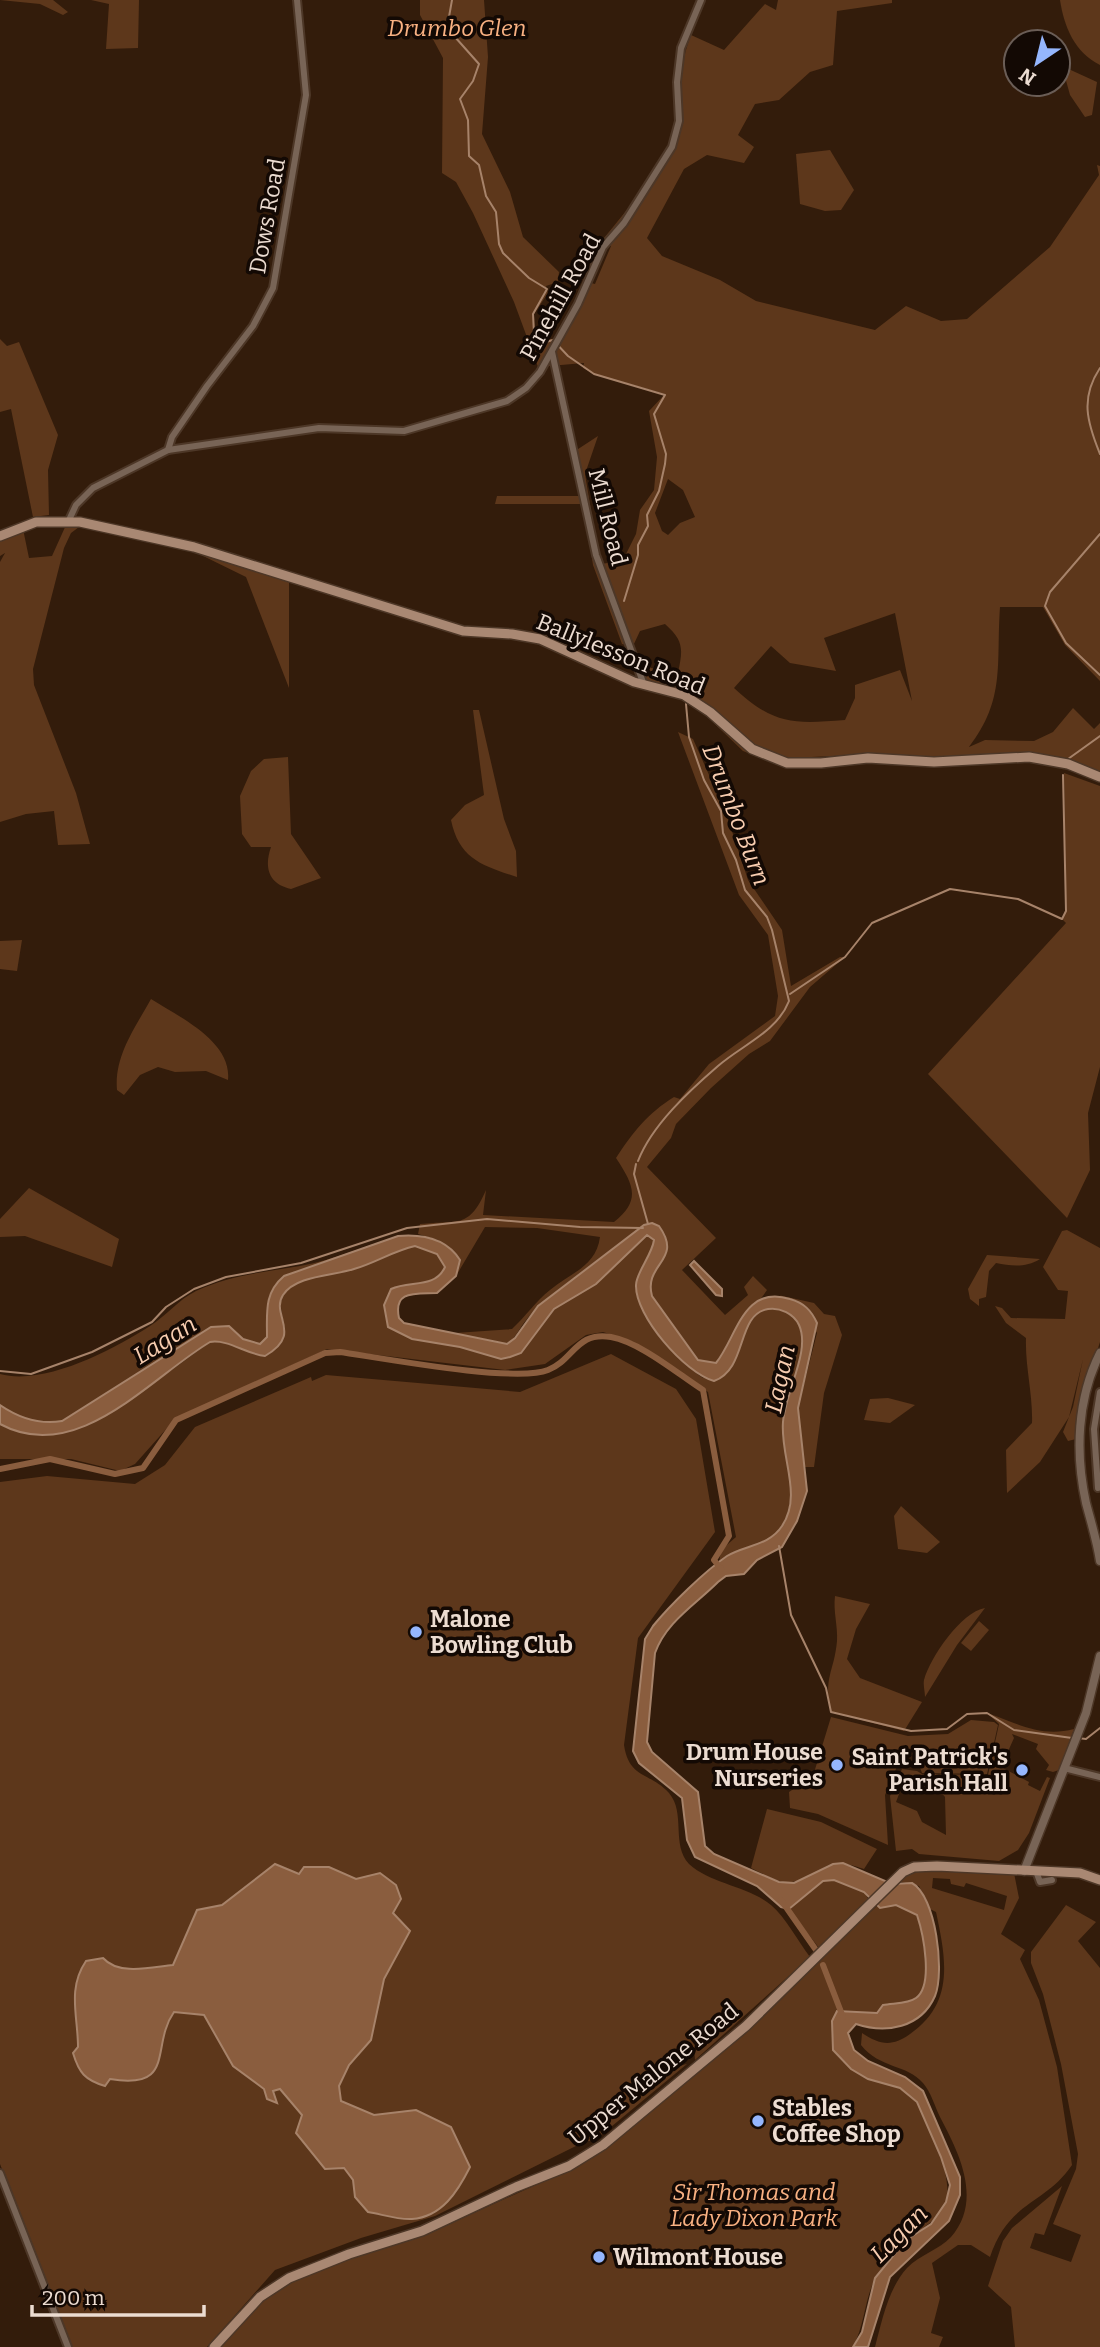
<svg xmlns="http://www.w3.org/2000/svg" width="1100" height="2347" viewBox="0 0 1100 2347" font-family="Bitter,serif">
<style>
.green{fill:#5d371b;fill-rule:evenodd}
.water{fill:#8a5d3e;stroke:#a7836a;stroke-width:2}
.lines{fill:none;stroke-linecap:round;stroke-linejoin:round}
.stream{stroke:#a7836a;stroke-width:2}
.canal{stroke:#8a5d3e;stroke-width:6}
.minor-casing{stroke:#4d3727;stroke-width:10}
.tertiary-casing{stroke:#4d3727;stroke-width:11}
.secondary-casing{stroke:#4d3727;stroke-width:12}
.minor{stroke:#786456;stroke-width:6}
.tertiary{stroke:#786456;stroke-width:8}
.secondary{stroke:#a98873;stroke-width:9}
.poi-dot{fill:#95b6fd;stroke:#130904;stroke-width:2.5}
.labels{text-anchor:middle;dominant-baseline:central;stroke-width:7;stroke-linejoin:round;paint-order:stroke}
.park-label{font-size:23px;font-style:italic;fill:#f9b182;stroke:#130904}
.street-label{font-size:23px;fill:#ecdcd1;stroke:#130904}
.poi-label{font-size:23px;font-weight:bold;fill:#ecdcd1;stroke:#130904;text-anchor:start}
.water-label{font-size:24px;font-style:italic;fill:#f8cdb0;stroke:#130904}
</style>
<rect width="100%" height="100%" fill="#331c0b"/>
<!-- green -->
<g class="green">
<path d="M0,0H53L68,12L63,15L40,4Z"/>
<path d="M91,0H139L138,48L106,49L109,4Z"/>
<path d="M420,0H484L488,57L482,134L510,192L523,237L559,272L558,282L546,286L548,293L534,314L535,334L542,341L556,338L587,282L595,284L611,246L600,243C627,210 659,173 674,133L680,132C684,94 676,73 691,35L724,50L765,4L776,10L778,0H892V3L837,11L833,65L810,72L779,100L755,104L738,135L754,147L744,163L707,155L684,169L647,238L662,256L720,280L756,301L875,330L906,306L941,321L967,319L1050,247L1099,175L1097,165L1100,166V681L1065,645L1043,607H1000C996,664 1006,699 969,747L985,740L1034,741L1053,732L1073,708L1094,729L1100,723V772L1060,757L1034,753L936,757L855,755L790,758L789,769L743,751L696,706L672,695L654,693L646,682L637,655L641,654L651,668L678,673C683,649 684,641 665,624L640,631L633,646L622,644L593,565L584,504H495L497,496H581L572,453L598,436L585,474L598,553L602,564L623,560L636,534L640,510L654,490L657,457L649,411L665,394L594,374L583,368L584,363L538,367L514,302L473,213L456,182L442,173L443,58L420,15ZM668,479L683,490L695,517L680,523L668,535L662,531L655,513ZM895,613L912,701L900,670L855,685V698L845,720C793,724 774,725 734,688L771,646L790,663L836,671L824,638Z"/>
<path d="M1060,0H1100V65C1075,53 1064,27 1060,0Z"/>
<path d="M1062,66L1097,82L1092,115L1085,117L1070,95Z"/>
<path d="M830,150L854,190L841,210L825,211L800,204L796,154Z"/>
<path d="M0,339L7,346L19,342L58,435L48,470L49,515L33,517L11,409L0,412Z"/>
<path d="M66,525L79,527L71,533L64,548L33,669L34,685L76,793L90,844L58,845L54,811L26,814L0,822V562L5,553L0,556V540L23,529L29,558L52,556Z"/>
<path d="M193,551L289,582V688L246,577Z"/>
<path d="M473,710H479L504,819L516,851L517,877C483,866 459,859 451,820L465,805L484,795Z"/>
<path d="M678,732L693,739L726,813L748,880L782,930L791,986L840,957H845L810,987L770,1041L749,1054L711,1088L676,1124L671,1138L647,1167L716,1238L682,1270L725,1315L748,1295L744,1287L753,1276L767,1290L716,1363L698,1360L652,1296C648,1281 652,1273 662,1261L652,1223C638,1227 537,1305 527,1319C519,1328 517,1337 507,1344L455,1333L512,1329C525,1317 536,1301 550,1290C570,1273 596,1267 600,1237L537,1228L485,1227L456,1276L460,1260L438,1240L418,1234L420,1224C459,1220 469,1229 486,1190L483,1215L614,1222C642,1200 633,1184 616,1158C633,1132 648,1113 674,1097L680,1099L709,1064L775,1016L778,996L768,935L739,895Z"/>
<path d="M288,757L291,834L321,878L291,889C268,884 264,867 271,847H251L242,834L240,796L251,771L264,759Z"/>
<path d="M1064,773L1100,786V1067L1088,1113L1090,1170L1067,1218L928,1074L1066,923L1062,919L1066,911Z"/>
<path d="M22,940L17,971L0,969V941Z"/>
<path d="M151,999C179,1017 232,1041 228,1080L206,1071L175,1072L158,1067L140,1075L124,1095L117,1090C114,1056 135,1028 151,999Z"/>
<path d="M29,1188L119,1239L112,1267L25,1236L0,1237V1219Z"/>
<path d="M1067,1230L1100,1248V1342L1079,1406L1076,1439L1068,1441L1063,1432L1073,1407L1083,1359L1069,1417L1040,1462L1007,1493L1006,1450L1032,1423C1033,1394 1025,1367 1026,1338L1006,1323L995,1306L1002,1308L1011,1318L1065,1319L1068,1291L1058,1290L1043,1267L1062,1231Z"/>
<path d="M646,1235L654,1240C652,1255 635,1274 636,1286C637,1316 680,1362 703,1378L759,1312C770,1308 780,1308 790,1314C820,1333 783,1396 782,1425C782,1459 801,1494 782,1525C768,1548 738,1547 719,1563L721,1550L736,1537L708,1392L634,1342L603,1332L586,1335L545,1364L505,1370L327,1349L176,1418L135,1464L120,1471L71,1459H0V1424L7,1428L73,1431L143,1391L210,1342C228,1339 246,1354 265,1356L285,1331C284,1320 277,1303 284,1294C298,1275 334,1276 355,1269C375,1262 394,1251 415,1246L437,1254L445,1266C437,1285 417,1284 399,1286L388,1327L412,1339L460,1347L501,1359L554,1309L596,1284Z"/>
<path d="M398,1236L284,1276C264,1293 266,1313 267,1337L260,1345L243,1339L229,1326L211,1327L62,1421C39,1425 19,1418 0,1405V1374C44,1386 113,1350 150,1326C166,1316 178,1300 196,1291C230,1275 265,1272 300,1266C333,1260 366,1246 398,1236Z"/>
<path d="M987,1255L1040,1259C1026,1268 1011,1266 996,1263L989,1271L986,1297L979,1299V1306L970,1299L968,1289Z"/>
<path d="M778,1295L814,1303L824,1314L835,1316L842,1335L824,1393L814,1467H803L798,1408L817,1333L797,1301Z"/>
<path d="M611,1354L676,1389L696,1419L715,1532L638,1638L624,1745C629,1779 650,1772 669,1793C686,1813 671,1845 689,1864C711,1884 748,1886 771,1905C786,1918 798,1941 810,1957L695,2060L694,2049L674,2067L687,2064L594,2141H586L435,2216L361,2238L275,2270L207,2347H72L0,2164V1482L47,1476L135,1484L165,1465L195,1427L311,1377L312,1381L326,1375L520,1392Z"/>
<path d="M888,1398L915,1405L890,1423L864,1420L870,1399Z"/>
<path d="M901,1506L940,1542L927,1553L898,1549L894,1516Z"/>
<path d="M835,1596L870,1604L856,1629L847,1659L860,1678L922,1702L904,1731L831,1712C823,1677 834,1673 837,1641C838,1626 833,1611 835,1596Z"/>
<path d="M985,1608L957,1645L925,1697C925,1692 923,1684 924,1680C930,1658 961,1612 985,1608Z"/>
<path d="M979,1621L989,1630L971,1651L961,1643Z"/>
<path d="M987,1713C1017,1723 1041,1738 1074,1729L1059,1770L1053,1772L1046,1770L1049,1765L1036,1749L1038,1744L1012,1734L1014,1738L1001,1767L1029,1782L1028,1785L1040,1791L1047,1777L1050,1778L1029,1833L1018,1850L999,1861L919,1854L912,1849L896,1851L890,1796L902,1769L917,1771L922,1774L988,1775L999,1724ZM901,1789L940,1791L945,1797L946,1835L922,1822L917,1811L896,1802Z"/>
<path d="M831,1717L908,1736L948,1734L971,1720L994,1722L998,1725L987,1774L922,1773L915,1754L901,1757L885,1795L888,1845L818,1814L790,1808L789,1792L813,1776Z"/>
<path d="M767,1809L821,1822L877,1849L864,1869C819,1853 827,1876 792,1882C778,1884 764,1874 751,1868Z"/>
<path d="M915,1868L1004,1875L1014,1873L1019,1898L1001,1934L1025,1950L1020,1959L1039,2000L1057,2067L1072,2165C1045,2205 1009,2200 990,2257L971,2245H958L932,2263L940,2298L931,2333L943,2337L939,2347H875C882,2321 888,2289 907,2268C919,2255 939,2250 951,2237C983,2200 959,2153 940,2117C935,2107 931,2092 923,2083C907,2064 880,2069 861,2045L862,2033C880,2045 892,2047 910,2034C955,2003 946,1959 936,1912L930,1909L919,1886L902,1882L892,1884ZM933,1878L950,1879L951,1884L964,1887L966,1883L1007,1896L1004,1910L932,1888Z"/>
<path d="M834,1880L864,1892L869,1900L819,1948L789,1909L823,1881Z"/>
<path d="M896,1905L917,1915C923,1933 934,1985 916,1998C908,2004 893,2003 883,2005L877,2013L837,2011L832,2021L868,2079C885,2084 905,2087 917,2101C930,2117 954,2183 946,2202C938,2221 923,2227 908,2239C897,2247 884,2264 877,2276C865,2294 865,2325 853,2347H221L262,2300L291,2282L351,2258L425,2235L549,2179L605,2148L877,1906Z"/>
<path d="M1066,1905L1096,1922L1078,1941L1100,1968V2347H1015L1011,2307L988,2286L1003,2241L1012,2228L1062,2186L1044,2235L1035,2233L1030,2248L1071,2262L1081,2235L1053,2224L1076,2169L1078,2154L1061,2064L1043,1994L1031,1963V1952Z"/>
</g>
<!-- water -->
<g class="water">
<path d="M652,1223L659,1226C684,1261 643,1263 652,1296L698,1360L716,1363C737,1337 743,1284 790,1299C804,1303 811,1310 817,1323L798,1408L807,1491L797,1521L782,1547L757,1560L744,1574L726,1576L718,1582C695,1605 666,1622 655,1653L647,1742L652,1752L698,1792L705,1846L714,1854L779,1882L794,1883L833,1864L843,1863L892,1884L912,1883C936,1896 945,1972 935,1996C921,2028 886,2034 856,2024L848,2033L854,2050L868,2061L905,2077L923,2091L960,2177V2195L949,2221L890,2277L868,2347H853L862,2332L875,2278L906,2240L931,2224L946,2202L950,2185L941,2157L917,2102L900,2088L868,2079L851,2069L833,2050L832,2021L837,2011L877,2013L883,2005C893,2003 908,2004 916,1998C934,1985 923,1933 917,1915L896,1905L880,1908L864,1892L834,1880L823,1881L789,1909L781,1907L757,1886L695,1857L687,1840L682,1798L639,1763L633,1751L645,1639L653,1626C670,1605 705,1571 727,1556C745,1545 769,1546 782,1526C803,1495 780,1457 783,1422C785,1392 811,1351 799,1325C794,1314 780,1307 768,1309C736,1314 748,1369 714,1381C685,1373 635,1316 636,1285C636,1273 652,1255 654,1240L647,1235L596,1284L554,1309L521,1353L510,1357L501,1359L460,1347L412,1339L388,1327L384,1305L391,1289C410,1280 435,1289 445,1267L437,1254L415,1246C393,1251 375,1263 354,1269C334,1276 296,1275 283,1295C270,1315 304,1334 265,1356C246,1354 228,1339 210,1342C150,1378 77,1466 0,1424V1405C19,1418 39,1425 62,1421L211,1327L229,1326L243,1339L260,1344L267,1337C267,1312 264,1293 284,1276L398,1236C421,1234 446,1238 460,1260L456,1276L437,1293C415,1294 393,1290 399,1318L404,1323L507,1344L515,1338L538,1306L644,1225Z"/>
<path d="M694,1261L722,1289V1296L716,1295L690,1265Z"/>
<path d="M275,1864L299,1874L304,1867H329L356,1879L380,1873L396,1885L401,1899L393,1913L410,1931L384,1979L371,2040L349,2065L339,2086L341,2101L374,2115L416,2110L451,2127L470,2167C458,2191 442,2217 412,2219C398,2220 381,2214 368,2212L355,2197L353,2180L344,2168L325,2169L296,2133L302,2115L280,2089L273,2091L277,2103L267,2099L264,2089L233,2066L204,2015L174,2012C150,2046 177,2090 110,2079L105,2086C85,2080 79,2073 73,2053L78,2047C78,2016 67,1989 86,1961L103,1958C119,1976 152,1967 173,1965L197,1910L222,1905Z"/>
</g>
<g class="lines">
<!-- stream -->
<g class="stream">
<path d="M452,0L447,28L479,64L473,81L460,99L468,120L469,156L479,165L486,196L496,212L499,244L503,253L529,278L547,289L533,314L534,334L542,343L553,340L568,356L594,374L665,395L654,414L666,454L665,464L659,491L647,515L648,526L638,545V555L624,601"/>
<path d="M1100,368C1080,398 1087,422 1100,454"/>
<path d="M1100,534L1050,592L1045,606L1066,643L1100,675"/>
<path d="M673,672L681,690"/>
<path d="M1068,759L1100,736"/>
<path d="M790,994L845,957L872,923L950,889L1018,899L1062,919L1066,911L1063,775"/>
<path d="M638,1161C652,1125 689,1091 718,1066C742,1045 777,1032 789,1001L772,930L767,917L745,890L736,860L723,833L721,811L704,780L689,737L686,704"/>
<path d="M636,1164L634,1174L648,1224"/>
<path d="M0,1371L31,1374L92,1352L152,1322L166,1307L194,1289L226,1277L301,1263L407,1228L487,1219L580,1227L643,1228"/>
<path d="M779,1546L791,1615L826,1688L831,1712L911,1731L947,1729L967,1714L987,1713L1014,1730L1072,1738"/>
<path d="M1078,1738L1086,1739L1100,1728"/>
</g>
<!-- canal -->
<g class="canal">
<path d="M0,1469L50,1459L115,1474L143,1468L176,1420L325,1353L340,1352C381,1358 516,1383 548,1370C574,1360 576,1331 611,1337C640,1342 678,1374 703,1390L729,1536L714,1560L721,1569"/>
<path d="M781,1900L816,1950"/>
<path d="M823,1965L843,2017"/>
</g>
<!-- minor casing -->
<g class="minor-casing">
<g id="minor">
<path d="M552,352L596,555L644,685"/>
<path d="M168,450L172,437L207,386L253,326L273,288L306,95L297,0"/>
<path d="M69,520L76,505L93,488L168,450L319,428L404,431L507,401L526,388L540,372L578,304L603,247L624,223L672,147L679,121L677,82L681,48L701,0"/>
<path d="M1098,1488L1094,1429L1100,1392"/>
<path d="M1064,1768L1100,1777"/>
<path d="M1036,1871L1040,1882L1052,1880"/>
<path d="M0,2173L68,2347"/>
</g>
</g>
<!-- tertiary casing -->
<g class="tertiary-casing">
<g id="tertiary">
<path d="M1100,1353C1077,1399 1075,1453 1086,1503C1091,1522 1097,1541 1100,1561"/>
<path d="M1024,1871L1086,1713L1100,1656"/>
</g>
</g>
<!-- secondary casing -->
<g class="secondary-casing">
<g id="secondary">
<path d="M0,536L36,522H80L194,547L463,631L512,634L540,639L634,682L684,695L710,712L752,749L787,763H821L868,758L934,762L1029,757L1068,764L1100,777"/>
<path d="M214,2347L260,2297L289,2278L349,2254L422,2231L516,2187L569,2166L603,2145L746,2026L903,1872L914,1867L937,1866L1080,1873L1100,1880"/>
</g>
</g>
<!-- minor -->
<use href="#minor" class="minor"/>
<!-- tertiary -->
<use href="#tertiary" class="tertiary"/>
<!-- secondary -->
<use href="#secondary" class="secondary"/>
</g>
<!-- markers -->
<g class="poi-dot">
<circle cx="416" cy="1632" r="7"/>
<circle cx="837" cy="1765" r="7"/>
<circle cx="1022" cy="1770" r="7"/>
<circle cx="758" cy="2121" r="7"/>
<circle cx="599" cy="2257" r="7"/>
</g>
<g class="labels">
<!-- park labels -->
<g class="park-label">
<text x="457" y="28">Drumbo Glen</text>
<text x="754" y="2192">Sir Thomas and<tspan x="754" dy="26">Lady Dixon Park</tspan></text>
</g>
<!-- street labels -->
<g class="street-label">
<text transform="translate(267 216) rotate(-80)">Dows Road</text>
<text transform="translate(560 297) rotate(-61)">Pinehill Road</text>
<text transform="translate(608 517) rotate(76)">Mill Road</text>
<text transform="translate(621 654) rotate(22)">Ballylesson Road</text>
<text transform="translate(653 2074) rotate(-39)">Upper Malone Road</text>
</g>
<!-- poi labels -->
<g class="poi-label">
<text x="430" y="1619">Malone<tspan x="430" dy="26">Bowling Club</tspan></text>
<text x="823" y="1752" text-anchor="end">Drum House<tspan x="823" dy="26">Nurseries</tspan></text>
<text x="1008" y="1757" text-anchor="end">Saint Patrick's<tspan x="1008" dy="26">Parish Hall</tspan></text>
<text x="772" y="2108">Stables<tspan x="772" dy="26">Coffee Shop</tspan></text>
<text x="613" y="2257">Wilmont House</text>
</g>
<!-- water labels -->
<g class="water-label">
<text transform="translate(736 815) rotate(69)">Drumbo Burn</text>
<text transform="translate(165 1340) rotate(-32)">Lagan</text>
<text transform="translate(780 1379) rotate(-78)">Lagan</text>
<text transform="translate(899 2234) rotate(-45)">Lagan</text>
</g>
</g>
<!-- north arrow -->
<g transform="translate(1037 63) rotate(215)"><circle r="33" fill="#130904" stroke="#6a5d56" stroke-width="2"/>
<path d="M0-5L12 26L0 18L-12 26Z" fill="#95b6fd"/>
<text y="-10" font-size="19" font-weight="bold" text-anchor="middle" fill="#ecdcd1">N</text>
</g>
<!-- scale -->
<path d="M32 2305v10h172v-10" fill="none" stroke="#ecdcd1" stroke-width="3.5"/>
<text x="42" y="2305" font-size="21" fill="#ecdcd1" stroke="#130904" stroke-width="5" paint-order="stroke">200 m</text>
</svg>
